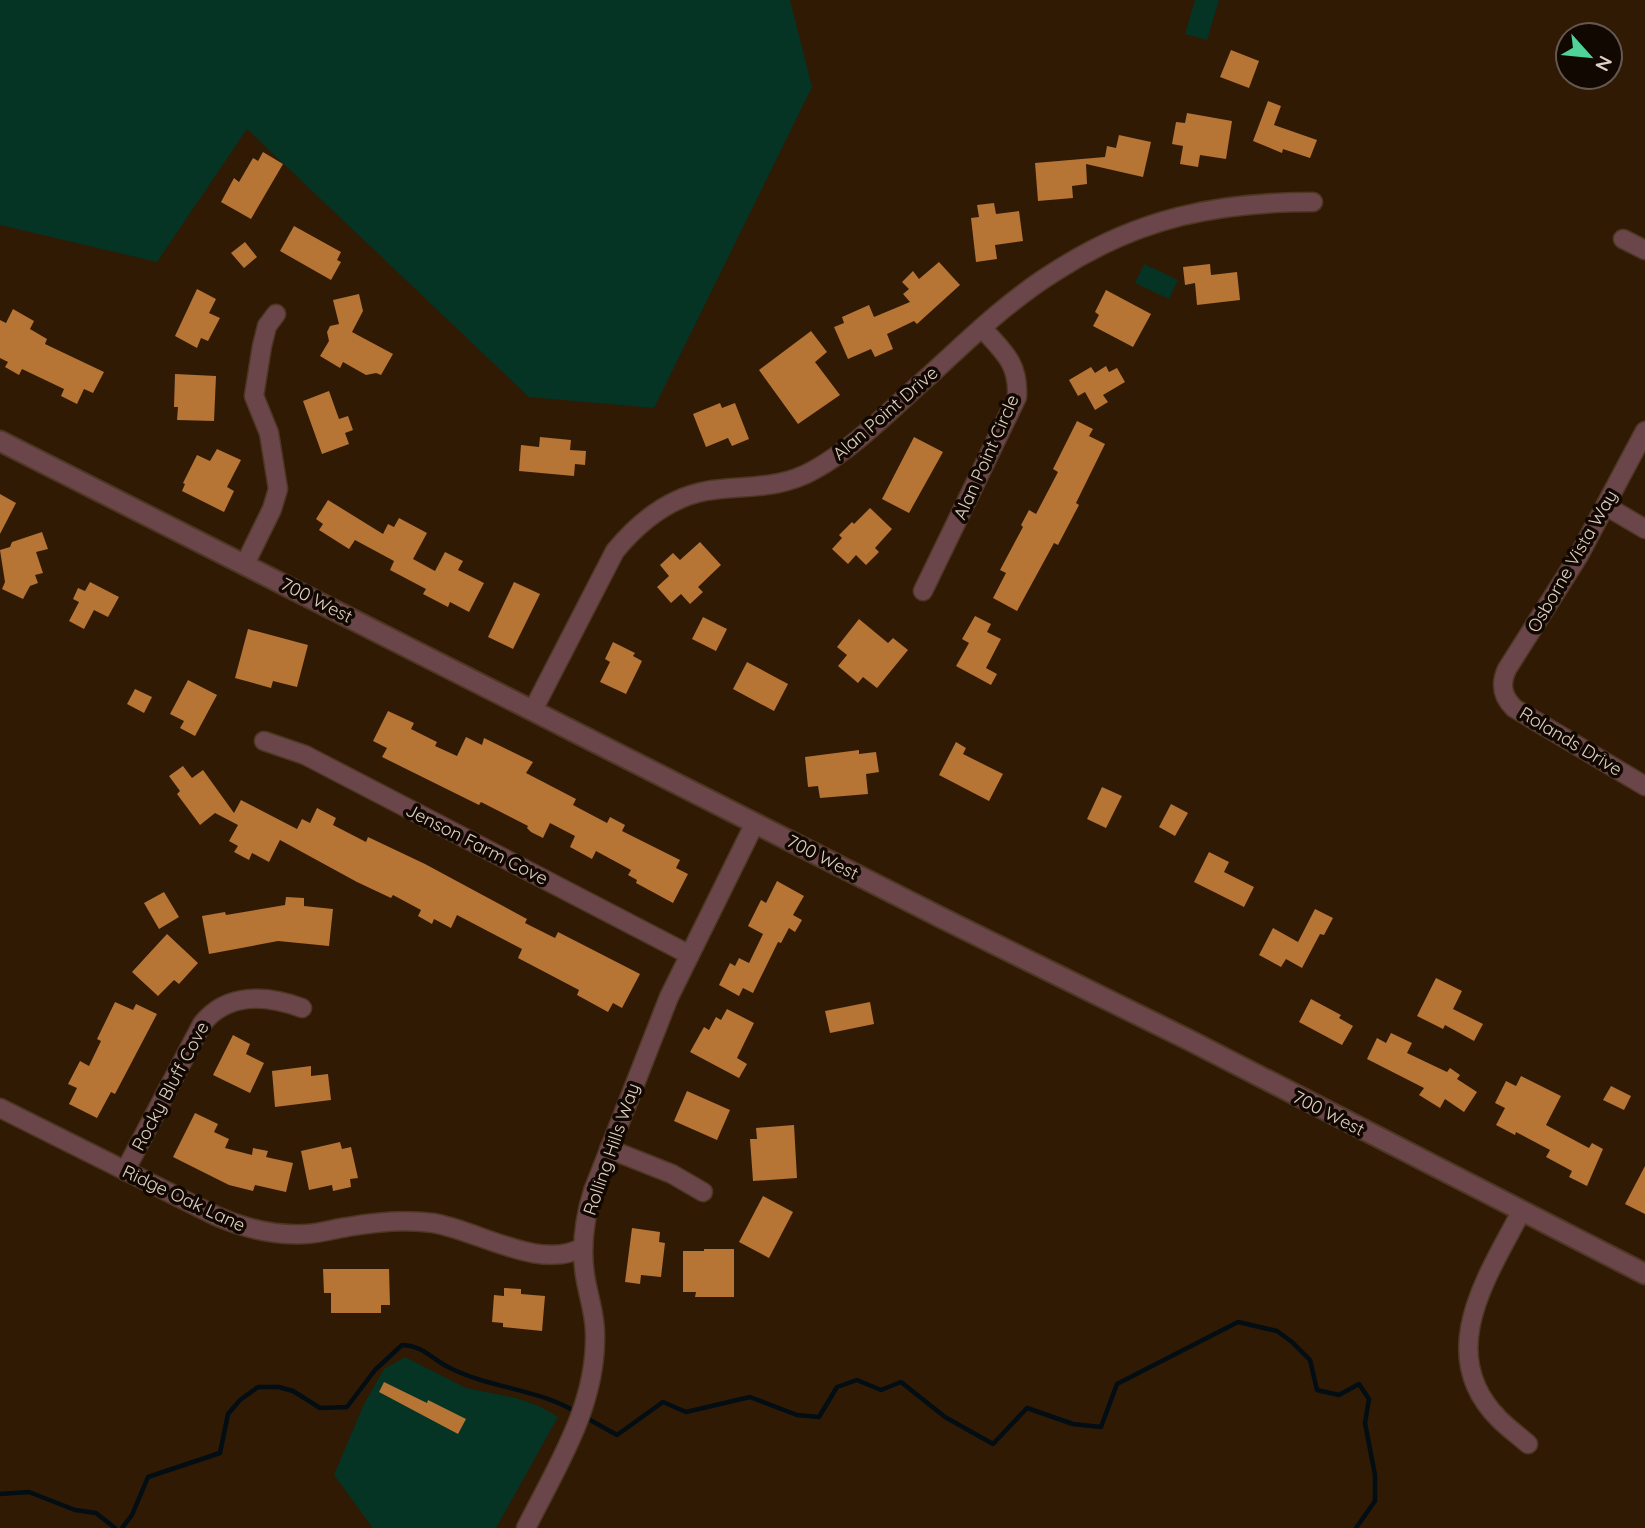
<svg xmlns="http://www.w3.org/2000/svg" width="1645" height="1528" viewBox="0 0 1645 1528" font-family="Quicksand,sans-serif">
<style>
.green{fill:#053324}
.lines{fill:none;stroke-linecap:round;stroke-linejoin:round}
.stream{stroke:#020e13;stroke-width:4.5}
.building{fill:#b67435}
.minor-casing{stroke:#4d3723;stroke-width:21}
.tertiary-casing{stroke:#4d3723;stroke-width:23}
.minor{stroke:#6a4549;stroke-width:18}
.tertiary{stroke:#6a4549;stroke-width:19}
.labels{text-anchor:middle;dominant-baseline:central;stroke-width:7;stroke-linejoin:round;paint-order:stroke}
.street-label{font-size:18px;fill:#e1d1c5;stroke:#110802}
</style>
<rect width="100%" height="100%" fill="#311a04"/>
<!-- green -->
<g class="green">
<path d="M0,0H790L812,87L654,408L529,397L247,129L157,262L0,225Z"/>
<path d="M1195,0H1219L1207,40L1185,34Z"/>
<path d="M1144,264L1178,280L1169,299L1135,283Z"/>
<path d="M405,1357L466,1388L516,1398L539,1406L558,1417L496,1528H373L334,1475L364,1404L384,1369Z"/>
</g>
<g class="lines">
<!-- stream -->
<g class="stream">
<path d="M583,1416L617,1435L663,1402L686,1412L750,1397L797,1415L819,1417L837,1387L857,1380L881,1390L901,1382L945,1417L993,1444L1027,1408L1073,1424L1101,1427L1117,1384L1238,1322L1277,1331L1292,1342L1310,1360L1317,1390L1339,1395L1359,1384L1369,1399L1365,1423L1375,1475V1501L1356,1528"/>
<path d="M0,1494L29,1492L75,1510L96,1513L115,1528"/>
<path d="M122,1528L132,1515L148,1477L220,1453L228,1414L240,1400L258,1387H279L293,1391L320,1408L347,1407L375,1370L402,1345C425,1346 431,1359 450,1368C490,1388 538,1389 576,1412"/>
</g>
</g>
<!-- building -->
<g class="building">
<path d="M1231,50L1259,61L1249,88L1220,77Z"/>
<path d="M1268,101L1281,106L1274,125L1317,140L1310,158L1283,149L1282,153L1253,141Z"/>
<path d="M1187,113L1232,121L1226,159L1200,155L1198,167L1180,164L1183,146L1172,144L1176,122L1185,123Z"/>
<path d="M1119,135L1151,142L1143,177L1086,164L1087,184L1072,186L1073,198L1038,201L1035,163L1105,157L1107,146L1116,148Z"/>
<path d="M263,152L283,164L251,219L221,202L234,178L239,182L253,158L258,161Z"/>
<path d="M994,203L996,214L1019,211L1023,241L995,245L997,259L976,262L971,218L979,217L977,205Z"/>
<path d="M294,226L341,252L337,260L341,262L331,280L280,251Z"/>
<path d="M245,242L257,257L244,268L231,253Z"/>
<path d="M939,262L960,285L917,324L914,321L887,334L893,349L875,357L871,349L848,359L834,327L844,323L842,317L869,305L874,317L910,302L903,294L909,289L902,282L913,271L919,279Z"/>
<path d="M1210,264L1211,275L1237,272L1240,300L1197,305L1195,283L1185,285L1183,267Z"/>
<path d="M197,289L216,299L209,313L220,318L208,341L201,338L197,348L175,336Z"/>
<path d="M1106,290L1151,314L1133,347L1093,326L1099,315L1095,312Z"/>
<path d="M359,294L363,311L352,332L393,354L381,375L376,373L366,375L343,362L340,368L320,356L329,341L327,332L330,326L339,324L333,300Z"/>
<path d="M13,309L34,321L30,329L47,339L45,344L104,372L93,393L84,389L77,404L61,396L64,389L22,369L19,375L5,367L8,362L0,358V320L6,323Z"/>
<path d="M811,331L827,352L815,362L840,395L798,424L759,370Z"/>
<path d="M1106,366L1109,372L1117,368L1125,382L1103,395L1108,402L1095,410L1085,392L1078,396L1069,380L1091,367L1095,373Z"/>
<path d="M175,374L216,376L214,421L177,420L178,407H174Z"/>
<path d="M329,391L339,419L348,416L353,430L345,433L349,444L322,454L303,401Z"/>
<path d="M720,403L722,408L735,403L749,439L732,446L728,438L706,447L693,414Z"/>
<path d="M1077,421L1093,429L1089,436L1105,444L1076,503L1079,505L1058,545L1054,543L1017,611L993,598L1006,573L1000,570L1023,527L1021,525L1029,510L1036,514L1058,472L1053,469Z"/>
<path d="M540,437L571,440L570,450L586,451L585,465L575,464L574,476L519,471L521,445L539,447Z"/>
<path d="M914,437L943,452L909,513L882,499Z"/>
<path d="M217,449L241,460L227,487L234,491L224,512L182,491L185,484L183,483L197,455L210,461Z"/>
<path d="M0,494L16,503L0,534Z"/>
<path d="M328,500L383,534L388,524L394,527L399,518L427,533L413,559L435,571L445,552L463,561L458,570L484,583L469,612L450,602L448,607L423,594L426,589L390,570L394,561L355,540L349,549L319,530L323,524L316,519Z"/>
<path d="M870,508L892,529L875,548L879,552L866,565L856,555L848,564L832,549L842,538L839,535L852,522L854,524Z"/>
<path d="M42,532L48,549L36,552L43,573L35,575L38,583L30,586L23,599L2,589L5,582L0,550L10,547L12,542Z"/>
<path d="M700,542L721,565L698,587L703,592L690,604L681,594L671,603L657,587L669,576L660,565L673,553L680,560Z"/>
<path d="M90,582L119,597L108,617L94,610L84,629L69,621L79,602L73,599L78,588L85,591Z"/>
<path d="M514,582L540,594L513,649L488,637Z"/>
<path d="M975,616L991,624L987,632L1001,639L986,668L997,674L991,685L956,666L969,643L962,639Z"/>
<path d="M703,617L727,629L716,651L692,639Z"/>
<path d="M859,619L888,643L893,638L908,650L877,688L863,677L858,683L838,666L847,655L837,647Z"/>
<path d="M248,629L308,645L297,687L273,681L271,688L235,678Z"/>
<path d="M613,642L635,653L633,656L642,661L626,694L600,682L610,662L605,659Z"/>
<path d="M747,662L788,684L774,711L733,689Z"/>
<path d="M188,680L217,695L195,736L180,728L184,721L170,714Z"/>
<path d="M135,689L152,697L144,713L127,704Z"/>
<path d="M388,711L414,723L411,729L437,742L435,746L457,756L466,737L482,745L484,738L533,762L526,773L576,799L573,805L607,823L610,817L625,825L622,831L680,860L676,868L688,874L673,903L636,883L637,880L628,875L631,870L596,851L592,859L570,847L575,836L550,823L543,838L531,832L527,828L528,826L481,802L479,805L382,757L387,748L373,741Z"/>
<path d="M956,742L966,748L963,754L1003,774L989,801L939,775Z"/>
<path d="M859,750V754L876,752L879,772L866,774L868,794L820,798L818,786L808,787L805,757Z"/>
<path d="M183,766L192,778L203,770L234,813L241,800L297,829L302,819L310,823L317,808L336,818L333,825L366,842L368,837L425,864L527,919L525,923L555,938L558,932L640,974L622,1008L613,1003L608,1012L577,995L579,990L518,958L522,949L457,915L451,928L434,919L432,924L418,916L421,910L393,895L391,898L357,882L280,840L269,862L252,853L249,860L234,852L238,846L229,841L238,825L215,813L200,825L177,794L180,791L169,776Z"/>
<path d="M1102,787L1122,796L1106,828L1087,819Z"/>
<path d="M1171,804L1188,813L1175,836L1159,827Z"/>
<path d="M1209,852L1229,862L1224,872L1254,887L1244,907L1194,882Z"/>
<path d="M777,881L804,896L793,915L802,920L795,932L789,928L781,943L778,942L753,993L743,988L739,996L719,985L730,963L735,966L739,958L749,963L763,934L748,926L761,900L766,903Z"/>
<path d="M164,892L179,917L159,929L144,903Z"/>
<path d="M286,897L304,898V906L333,909L329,946L278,941L209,954L202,916L225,912L226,915L285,905Z"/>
<path d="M1315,909L1333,918L1324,935L1320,934L1302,968L1286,959L1281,967L1259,955L1273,928L1298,942Z"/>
<path d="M167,934L198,963L179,984L174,980L158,996L132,972Z"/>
<path d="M1436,978L1462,991L1453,1009L1483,1024L1474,1041L1445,1025L1443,1029L1417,1016Z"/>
<path d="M1311,999L1341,1015L1339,1018L1353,1026L1342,1045L1299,1022Z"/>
<path d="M115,1002L133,1010L136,1004L157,1014L115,1094L111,1092L97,1118L69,1104L77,1088L68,1084L80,1061L89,1066L101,1041L97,1039Z"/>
<path d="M870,1002L874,1024L830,1033L825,1011Z"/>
<path d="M727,1009L754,1023L737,1058L747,1064L739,1078L690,1052L704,1027L709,1030L716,1017L721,1020Z"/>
<path d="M1391,1033L1412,1043L1407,1053L1447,1072L1450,1068L1460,1075L1457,1079L1477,1092L1464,1112L1445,1099L1440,1108L1419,1095L1424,1088L1367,1059L1377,1038L1386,1043Z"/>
<path d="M233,1035L250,1044L246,1054L264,1063L250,1093L213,1075Z"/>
<path d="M311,1066V1076L328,1074L331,1100L275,1107L272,1071Z"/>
<path d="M1521,1076L1561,1096L1546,1125L1589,1148L1592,1143L1603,1149L1587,1186L1569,1177L1572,1171L1546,1157L1550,1150L1516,1132L1515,1135L1496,1125L1505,1108L1495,1103L1506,1081L1516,1086Z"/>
<path d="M1611,1086L1631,1096L1624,1110L1603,1100Z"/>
<path d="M687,1091L730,1110L717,1140L674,1121Z"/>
<path d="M195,1113L218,1124L214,1132L229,1139L225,1148L252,1155L253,1148L268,1151L266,1157L293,1163L286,1192L255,1185L253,1191L229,1185L173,1157Z"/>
<path d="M794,1125L797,1178L753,1181L750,1139H757L756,1128Z"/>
<path d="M340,1142L342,1149L351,1147L358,1178L350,1179L351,1187L333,1191L332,1185L309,1190L301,1151Z"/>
<path d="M1645,1166V1214L1625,1204Z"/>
<path d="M763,1196L793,1212L769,1258L739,1242Z"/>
<path d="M632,1228L660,1232L659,1242L665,1243L661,1277L641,1275L640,1284L625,1282Z"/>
<path d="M704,1249H734V1297H695L696,1292H683V1251H704Z"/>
<path d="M323,1269H389L390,1305H381V1313H331V1293H324Z"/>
<path d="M504,1288L521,1289V1294L545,1296L542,1331L503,1327V1323L492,1322L494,1295L504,1296Z"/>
<path d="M384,1382L427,1403L428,1400L466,1419L458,1434L379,1392Z"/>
</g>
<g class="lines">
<!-- minor casing -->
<g class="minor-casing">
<g id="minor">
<path d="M1623,239L1645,250"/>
<path d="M1645,431L1578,557L1507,669C1500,684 1502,696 1514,708L1645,786"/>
<path d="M1606,506L1645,529"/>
<path d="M245,564L272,509L278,489L269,433L254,396L262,346L267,326L276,314"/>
<path d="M923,591L1017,397C1019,363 1003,351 982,328"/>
<path d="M533,710L615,551C639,522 668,498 706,491C744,485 779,490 814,470C857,446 892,408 929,376C969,339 1009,300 1056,271C1138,218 1217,202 1313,202"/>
<path d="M264,741L305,755L688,954"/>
<path d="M0,1108L216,1216C244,1228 273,1236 305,1234C319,1234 333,1229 347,1227C375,1222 405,1219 433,1223C477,1230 541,1272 583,1247"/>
<path d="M609,1149L672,1174L703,1192"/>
<path d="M125,1171L202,1024C227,992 267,995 302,1008"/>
<path d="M1521,1212C1487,1277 1434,1354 1499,1419C1508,1428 1519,1436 1528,1444"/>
<path d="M526,1528C557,1466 597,1405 595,1333C595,1315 589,1298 586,1281C580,1250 584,1220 593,1191L669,997L755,823"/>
</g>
</g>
<!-- tertiary casing -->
<g class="tertiary-casing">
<path id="tertiary" d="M0,441L946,920L1191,1041L1645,1274"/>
</g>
<!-- minor -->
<use href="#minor" class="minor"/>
<!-- tertiary -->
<use href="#tertiary" class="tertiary"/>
</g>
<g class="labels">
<!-- street labels -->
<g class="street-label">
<text transform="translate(885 413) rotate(-41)">Alan Point Drive</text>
<text transform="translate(986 457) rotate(-66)">Alan Point Circle</text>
<text transform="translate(1572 561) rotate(-60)">Osborne Vista Way</text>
<text transform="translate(317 600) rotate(27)">700 West</text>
<text transform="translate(1571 741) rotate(31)">Rolands Drive</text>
<text transform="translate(477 844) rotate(27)">Jenson Farm Cove</text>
<text transform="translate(823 857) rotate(27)">700 West</text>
<text transform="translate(170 1086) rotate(-62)">Rocky Bluff Cove</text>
<text transform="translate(1329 1113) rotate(27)">700 West</text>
<text transform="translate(611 1149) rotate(-71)">Rolling Hills Way</text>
<text transform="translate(184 1198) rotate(25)">Ridge Oak Lane</text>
</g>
</g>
<!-- north arrow -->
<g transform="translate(1589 56) rotate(117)"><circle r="33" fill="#110802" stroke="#645850" stroke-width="2"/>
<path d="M0-5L12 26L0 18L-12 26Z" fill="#4fd399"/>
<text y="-10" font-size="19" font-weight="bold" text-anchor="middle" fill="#e1d1c5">N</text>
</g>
</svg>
